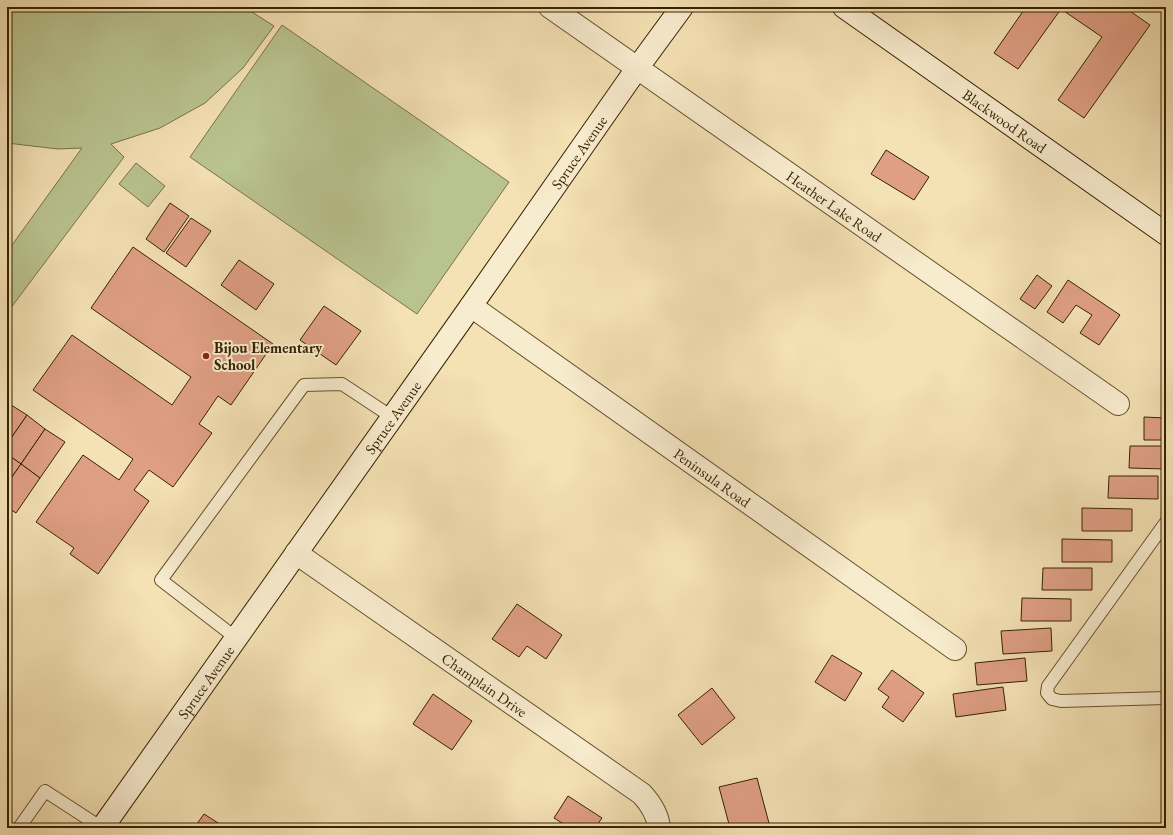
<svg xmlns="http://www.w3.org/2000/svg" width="1173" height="835" viewBox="0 0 1173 835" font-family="'EB Garamond',serif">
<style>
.green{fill:#b9c38f;stroke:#787248}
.building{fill:#df9f84;stroke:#372202}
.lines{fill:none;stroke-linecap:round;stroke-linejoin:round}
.lane-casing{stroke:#66522e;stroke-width:14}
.street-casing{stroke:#66522e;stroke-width:24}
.secondary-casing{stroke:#372202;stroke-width:24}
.lane{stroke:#f8ecce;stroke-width:12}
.street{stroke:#f8ecce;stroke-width:22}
.secondary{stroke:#f8ecce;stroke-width:22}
.poi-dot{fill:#8f2418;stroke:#f8ecce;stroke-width:1.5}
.labels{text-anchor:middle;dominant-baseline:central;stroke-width:4;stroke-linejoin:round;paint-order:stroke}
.street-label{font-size:15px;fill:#372202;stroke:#f8ecce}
.poi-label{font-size:15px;font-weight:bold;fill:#372202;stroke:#f8ecce;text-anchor:start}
</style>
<rect width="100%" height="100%" fill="#f4e1b4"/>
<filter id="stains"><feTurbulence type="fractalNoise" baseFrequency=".005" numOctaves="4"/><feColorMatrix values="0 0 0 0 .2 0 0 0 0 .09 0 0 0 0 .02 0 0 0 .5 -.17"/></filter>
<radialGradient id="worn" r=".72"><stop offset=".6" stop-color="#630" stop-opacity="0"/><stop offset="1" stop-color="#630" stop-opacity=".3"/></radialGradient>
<!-- green -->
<g class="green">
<path d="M7,7H244L274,26L243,68L205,103L160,128L111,144L124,157L7,313V252L82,148L58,149L7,143Z"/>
<path d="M282,25L509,182L417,314L190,157Z"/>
<path d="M136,163L165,186L148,207L119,184Z"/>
</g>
<!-- building -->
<g class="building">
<path d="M1026,7H1124L1150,25L1084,118L1058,100L1102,37L1061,9L1018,69L994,53Z"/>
<path d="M886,150L929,177L914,200L871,174Z"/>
<path d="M170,203L189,216L164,252L146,239Z"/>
<path d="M191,218L211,231L186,267L166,253Z"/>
<path d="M133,247L273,344L231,405L218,396L199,424L212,433L173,487L149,470L134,490L149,501L98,574L70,554L74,548L36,522L83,455L119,480L133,459L33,390L72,335L172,405L191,377L91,308Z"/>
<path d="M239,260L274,284L256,310L221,285Z"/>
<path d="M1037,275L1052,286L1035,309L1020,299Z"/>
<path d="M1068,280L1120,315L1099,345L1080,333L1092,315L1076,305L1063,323L1047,312Z"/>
<path d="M324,306L361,331L336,365L300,340Z"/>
<path d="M1165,387H1166V410H1164Z"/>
<path d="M8,403L27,415L7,444V405Z"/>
<path d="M27,415L45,429L21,464L7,454V444Z"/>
<path d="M1144,417L1166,418V440H1144Z"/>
<path d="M45,429L65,442L40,478L21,464Z"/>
<path d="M1130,446H1166V469L1129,468Z"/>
<path d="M7,454L21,464L7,484Z"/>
<path d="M21,464L40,478L16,513L7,507V484Z"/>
<path d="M1109,476H1158V499L1108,498Z"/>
<path d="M1082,508L1132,509V531H1082Z"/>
<path d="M1062,539L1112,540V562H1062Z"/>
<path d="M1043,568H1092V590H1042Z"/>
<path d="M1022,598L1071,599V621H1021Z"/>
<path d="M517,604L562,635L546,659L527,646L519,657L492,639Z"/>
<path d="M1051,628L1052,651L1003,654L1001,631Z"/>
<path d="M832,655L862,673L845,701L815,682Z"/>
<path d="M1025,658L1027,681L977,685L975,663Z"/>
<path d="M892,670L924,693L903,722L882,707L889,697L878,689Z"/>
<path d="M1003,687L1006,710L956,717L953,694Z"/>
<path d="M712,688L735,718L702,745L678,715Z"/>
<path d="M433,694L472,721L452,750L413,724Z"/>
<path d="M757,778L770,827L730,828L719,787Z"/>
<path d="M568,796L602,818L595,828H570L554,818Z"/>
<path d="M204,814L226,828H194Z"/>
</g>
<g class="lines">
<!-- lane casing -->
<g class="lane-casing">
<g id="lane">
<path d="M1166,522L1048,686L1047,693L1052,699L1061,701L1166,698"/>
<path d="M236,638L161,580L304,385L342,384L392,417"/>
<path d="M19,828L45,791L102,828"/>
</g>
</g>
<!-- street casing -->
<g class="street-casing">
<g id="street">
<path id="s1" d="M550,7L1118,404"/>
<path id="s2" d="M471,306L955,649"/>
<path id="s3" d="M296,553L642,794C651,804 658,815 659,828"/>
</g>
</g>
<!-- secondary casing -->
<g class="secondary-casing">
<g id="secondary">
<path id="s4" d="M844,7L1166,234"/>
<path id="s5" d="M102,828L471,306L638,67L682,7"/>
</g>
</g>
<!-- lane -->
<use href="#lane" class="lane"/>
<!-- street -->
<use href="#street" class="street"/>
<!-- secondary -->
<use href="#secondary" class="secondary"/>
</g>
<!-- markers -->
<circle class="poi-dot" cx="206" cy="356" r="4"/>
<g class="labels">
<!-- street labels -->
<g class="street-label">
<text stroke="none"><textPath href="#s4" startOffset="197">Blackwood Road</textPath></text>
<text stroke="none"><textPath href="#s5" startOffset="827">Spruce Avenue</textPath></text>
<text stroke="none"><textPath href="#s1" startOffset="347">Heather Lake Road</textPath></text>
<text stroke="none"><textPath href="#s5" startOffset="503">Spruce Avenue</textPath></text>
<text stroke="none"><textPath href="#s2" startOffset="296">Peninsula Road</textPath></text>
<text stroke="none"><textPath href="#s5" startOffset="179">Spruce Avenue</textPath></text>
<text stroke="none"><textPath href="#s3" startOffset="230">Champlain Drive</textPath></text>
</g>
<!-- poi labels -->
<g class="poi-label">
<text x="214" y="347">Bijou Elementary<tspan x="214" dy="17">School</tspan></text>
</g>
</g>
<!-- margin -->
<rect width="1173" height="835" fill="none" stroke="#f4e1b4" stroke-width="24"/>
<rect x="8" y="8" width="1157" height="819" fill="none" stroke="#372202" stroke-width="2"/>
<rect x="12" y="12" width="1149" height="811" fill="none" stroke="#372202"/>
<rect width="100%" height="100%" filter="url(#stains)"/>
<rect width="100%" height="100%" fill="url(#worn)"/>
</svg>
